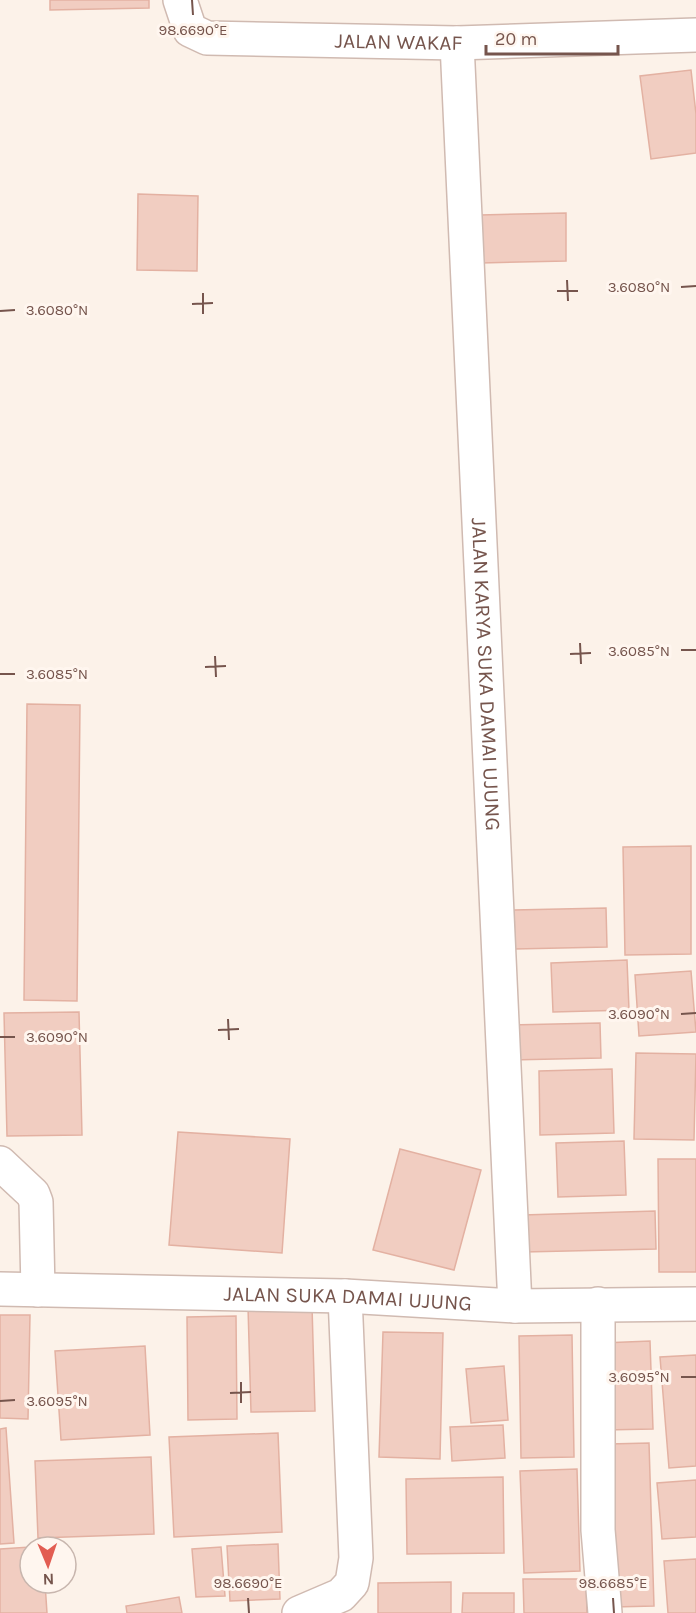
<svg xmlns="http://www.w3.org/2000/svg" width="696" height="1613" viewBox="0 0 696 1613" font-family="Karla,sans-serif">
<style>
.building{fill:#f1cdc1;stroke:#e3b1a2;stroke-width:1.5}
.lines{fill:none;stroke-linecap:round;stroke-linejoin:round}
.minor-casing{stroke:#d0bab1;stroke-width:36}
.minor{stroke:#fff;stroke-width:33}
.ticks{fill:none;stroke:#76554d;stroke-width:2}
.labels{text-anchor:middle;dominant-baseline:central;stroke-width:6;stroke-linejoin:round;paint-order:stroke}
.street-label{font-size:21px;fill:#76554d;stroke:#fff6ef}
.ticks-label{font-size:15px;text-anchor:middle;fill:#76554d;stroke:#fff6ef;stroke-width:6;stroke-linejoin:round;paint-order:stroke}
</style>
<rect width="100%" height="100%" fill="#fcf2e9"/>
<!-- building -->
<g class="building">
<path d="M50,0H149V8L50,10Z"/>
<path d="M691,70L696,114V153L651,159L640,76Z"/>
<path d="M138,194L198,196L197,271L137,270Z"/>
<path d="M566,213V261L481,263L480,215Z"/>
<path d="M27,704L80,705L77,1001L24,1000Z"/>
<path d="M691,846V954L625,955L623,847Z"/>
<path d="M606,908L607,947L515,949L514,910Z"/>
<path d="M627,960L629,1010L553,1012L551,963Z"/>
<path d="M691,971L696,1032L639,1036L635,975Z"/>
<path d="M79,1012L82,1135L7,1136L4,1013Z"/>
<path d="M600,1023L601,1058L510,1060V1025Z"/>
<path d="M636,1053L696,1054L694,1140L634,1139Z"/>
<path d="M612,1069L614,1133L540,1135L539,1071Z"/>
<path d="M178,1132L290,1139L282,1253L169,1245Z"/>
<path d="M624,1141L626,1195L558,1197L556,1143Z"/>
<path d="M400,1149L481,1170L454,1270L373,1250Z"/>
<path d="M658,1159H696V1272H659Z"/>
<path d="M655,1211L656,1249L524,1252L523,1215Z"/>
<path d="M312,1306L315,1411L251,1412L248,1307Z"/>
<path d="M0,1315H30L28,1419L0,1418Z"/>
<path d="M236,1316L237,1419L188,1420L187,1317Z"/>
<path d="M383,1332L443,1333L440,1459L379,1457Z"/>
<path d="M572,1335L574,1457L521,1458L519,1336Z"/>
<path d="M650,1341L653,1429L604,1430L602,1343Z"/>
<path d="M145,1346L150,1435L61,1440L55,1351Z"/>
<path d="M696,1355V1466L669,1468L660,1357Z"/>
<path d="M504,1366L508,1420L471,1423L466,1369Z"/>
<path d="M503,1425L505,1458L452,1461L450,1427Z"/>
<path d="M6,1428L14,1543L0,1544V1429Z"/>
<path d="M278,1433L282,1532L174,1537L169,1437Z"/>
<path d="M649,1443L654,1606L614,1607L609,1444Z"/>
<path d="M151,1457L154,1534L38,1538L35,1461Z"/>
<path d="M577,1469L580,1571L524,1573L520,1471Z"/>
<path d="M503,1477L504,1553L407,1554L406,1479Z"/>
<path d="M696,1480V1537L662,1539L657,1483Z"/>
<path d="M278,1544L280,1599L230,1601L227,1546Z"/>
<path d="M30,1547V1583H45L47,1613H0V1549Z"/>
<path d="M221,1547L225,1596L196,1597L192,1549Z"/>
<path d="M696,1559V1613H668L664,1561Z"/>
<path d="M523,1579H586L587,1613H524Z"/>
<path d="M451,1582V1613H378V1583Z"/>
<path d="M463,1593H514V1613H462Z"/>
<path d="M179,1597L182,1613H127L126,1606Z"/>
</g>
<g class="lines">
<!-- minor casing -->
<g class="minor-casing">
<g id="minor">
<path id="s1" d="M180,0L190,30L207,38L457,43L696,35"/>
<path id="s2" d="M457,43L515,1306"/>
<path d="M0,1163L33,1194L36,1202L38,1290"/>
<path id="s3" d="M0,1289L345,1296L515,1306L696,1304"/>
<path d="M598,1304V1530L605,1613"/>
<path d="M299,1613L341,1595L352,1583L356,1558L345,1296"/>
</g>
</g>
<!-- minor -->
<use href="#minor" class="minor"/>
</g>
<!-- ticks -->
<path class="ticks" d="M192,0L193,15M567,280L568,301M681,287L696,286M557,291H578M203,293V314M192,304L213,303M0,311L15,310M580,643L581,664M681,650H696M570,654L591,653M215,656L216,677M205,667L226,666M0,674H15M681,1014L696,1013M228,1019L229,1040M218,1030L239,1029M0,1037H15M681,1377H696M241,1382V1403M230,1393L251,1392M0,1401L15,1400M248,1598L249,1613M613,1598L614,1613"/>
<g class="labels">
<!-- street labels -->
<g class="street-label">
<text stroke="none"><textPath href="#s1" startOffset="242">JALAN WAKAF</textPath></text>
<text stroke="none"><textPath href="#s2" startOffset="632">JALAN KARYA SUKA DAMAI UJUNG</textPath></text>
<text stroke="none"><textPath href="#s3" startOffset="348">JALAN SUKA DAMAI UJUNG</textPath></text>
</g>
</g>
<g class="ticks-label">
<text x="193" y="35">98.6690°E</text>
<text x="639" y="292">3.6080°N</text>
<text x="57" y="315">3.6080°N</text>
<text x="639" y="656">3.6085°N</text>
<text x="57" y="679">3.6085°N</text>
<text x="639" y="1019">3.6090°N</text>
<text x="57" y="1042">3.6090°N</text>
<text x="639" y="1382">3.6095°N</text>
<text x="57" y="1406">3.6095°N</text>
<text x="248" y="1588">98.6690°E</text>
<text x="613" y="1588">98.6685°E</text>
</g>
<!-- north arrow -->
<g transform="translate(48 1565) rotate(178)"><circle r="28" fill="#fff6ef" stroke="#c8b6ae" stroke-width="1.5"/>
<path d="M0-4.5L10 22L0 15L-10 22Z" fill="#e25d52"/>
<text y="-9" font-size="16" font-weight="bold" text-anchor="middle" fill="#76554d">N</text>
</g>
<!-- scale -->
<path d="M486 45v9h132v-9" fill="none" stroke="#76554d" stroke-width="3"/>
<text x="495" y="45" font-size="18" fill="#76554d" stroke="#fff6ef" stroke-width="4.5" paint-order="stroke">20 m</text>
</svg>
